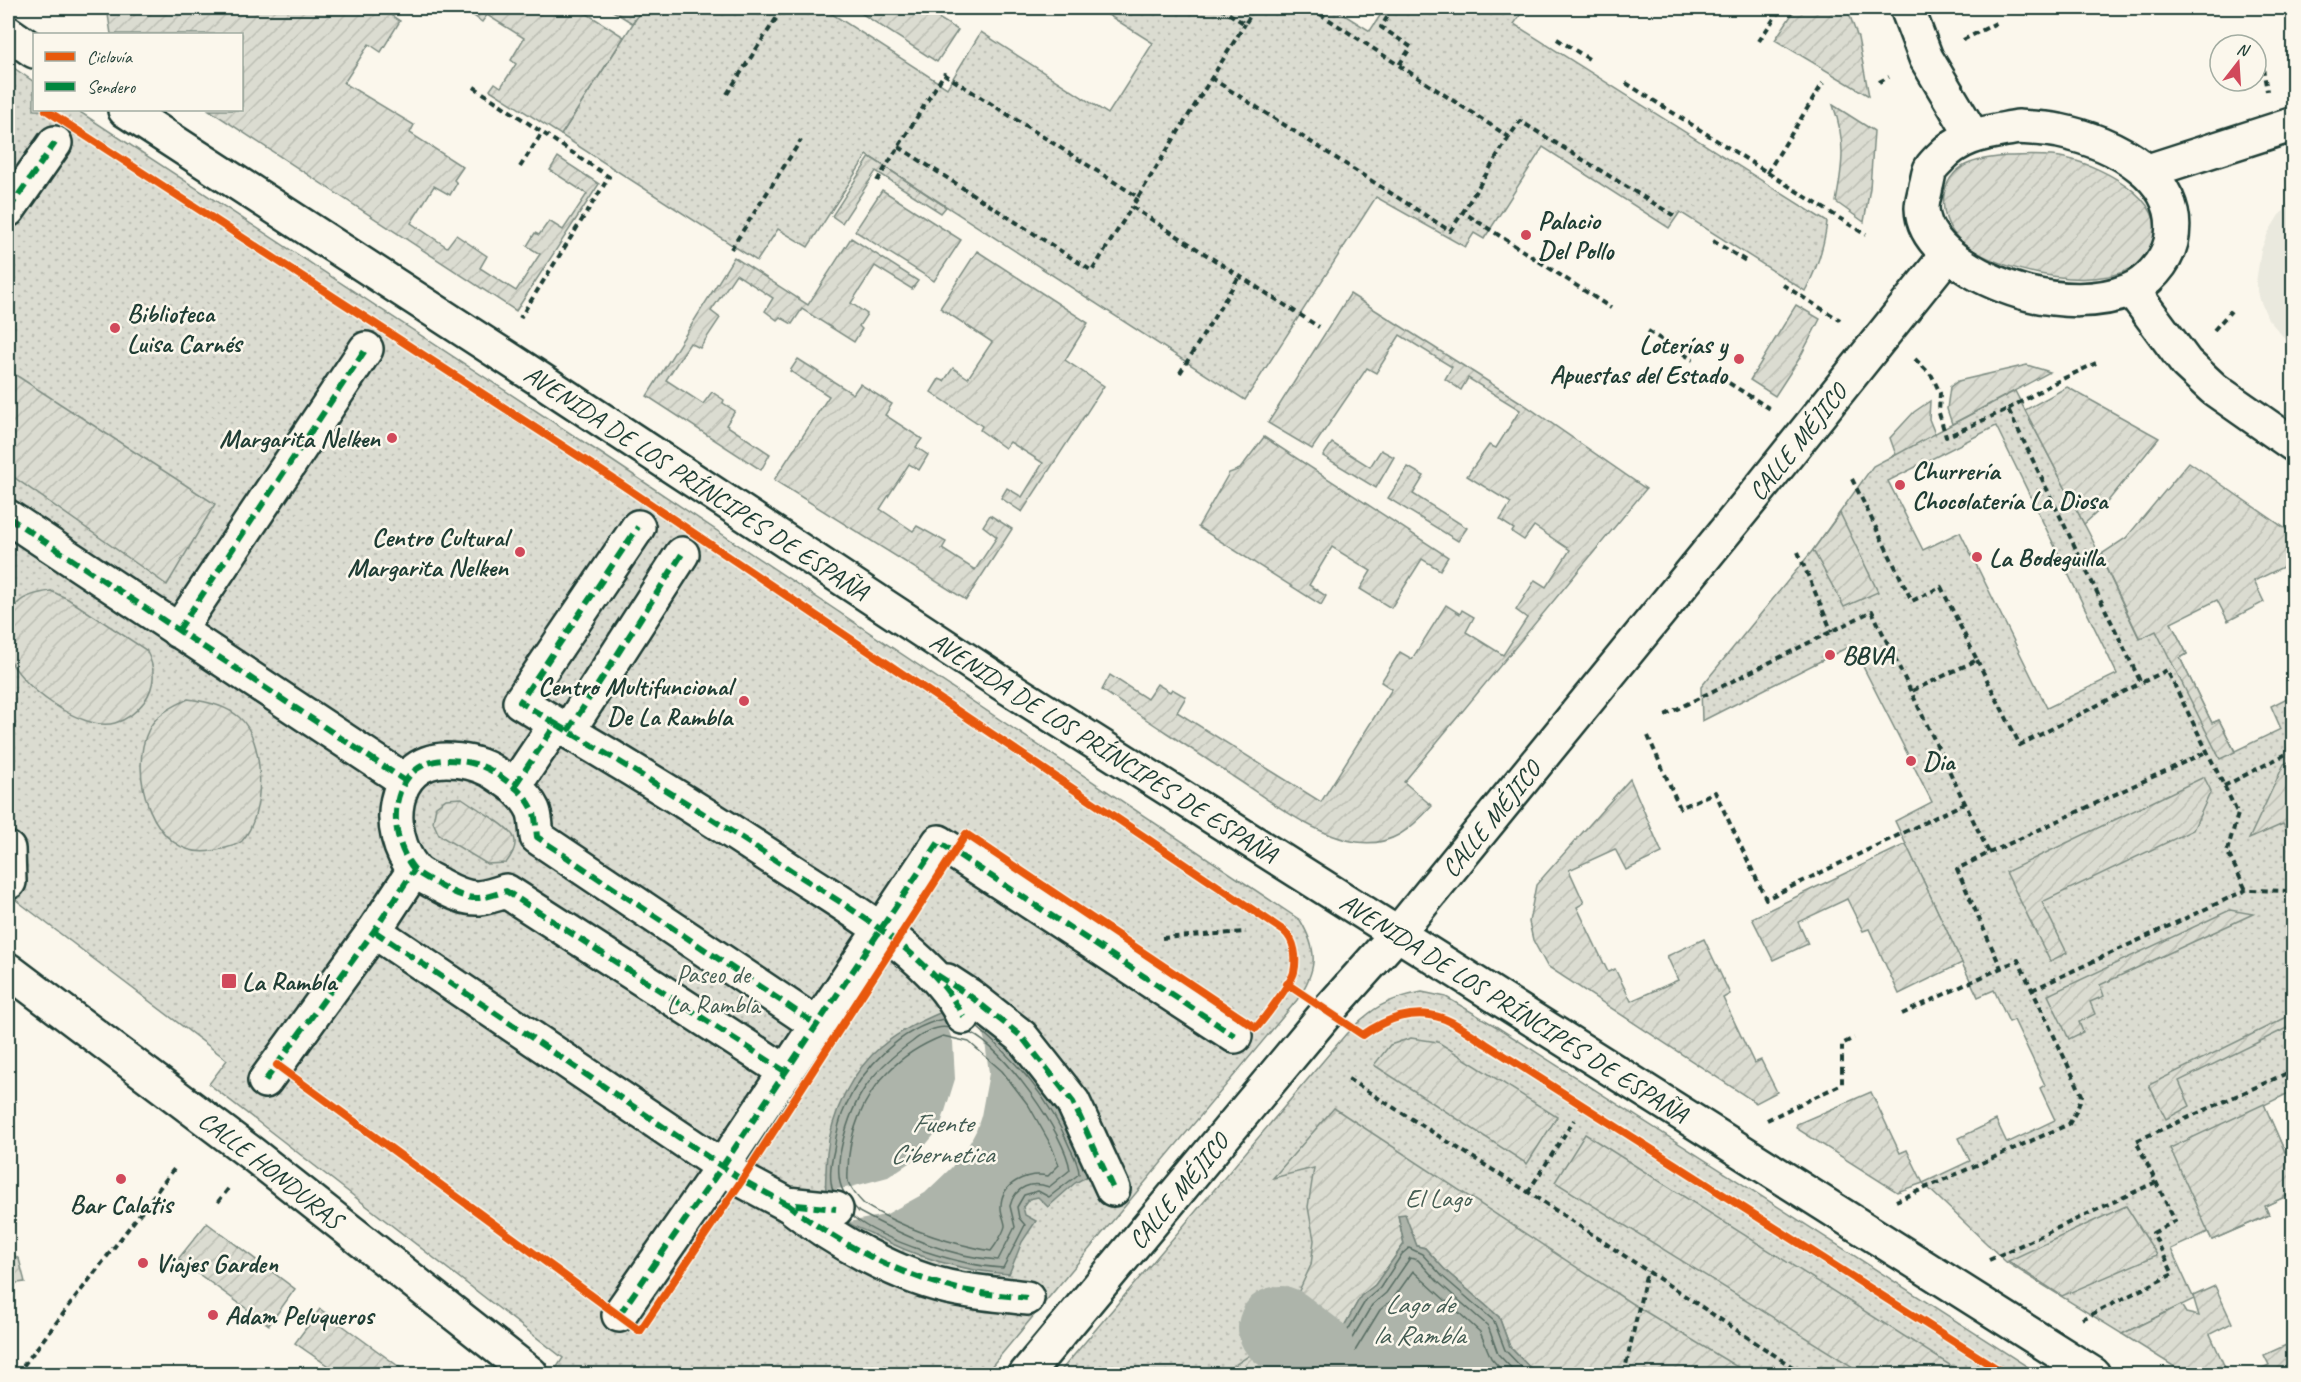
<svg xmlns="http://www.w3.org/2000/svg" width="2301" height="1382" viewBox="0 0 2301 1382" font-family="Caveat,sans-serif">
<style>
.built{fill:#eae9de}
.grass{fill:url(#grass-dots);stroke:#7d8c82;stroke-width:1.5;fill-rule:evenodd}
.garden{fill:url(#garden-furrows);stroke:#7d8c82;stroke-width:1.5}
.water{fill:#adb4aa;stroke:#74847b;stroke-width:1.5}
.pier{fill:#fbf7ec}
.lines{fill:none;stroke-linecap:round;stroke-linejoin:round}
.shore{stroke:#586d63;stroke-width:1.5}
.river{stroke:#adb4aa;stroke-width:84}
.street-casing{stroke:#1f3d34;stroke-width:38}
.secondary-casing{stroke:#1f3d34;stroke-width:38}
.path{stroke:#1f3d34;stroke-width:4;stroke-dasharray:6 4.5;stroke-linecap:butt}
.street{stroke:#fbf7ec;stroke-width:33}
.secondary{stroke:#fbf7ec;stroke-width:33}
.quiet{stroke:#00873e;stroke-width:6;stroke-dasharray:12 6;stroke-linecap:butt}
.cycleway-casing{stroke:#fbf7ec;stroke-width:11}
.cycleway{stroke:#e8590c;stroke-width:8}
.poi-dot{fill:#d1495b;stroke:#fbf7ec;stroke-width:2}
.labels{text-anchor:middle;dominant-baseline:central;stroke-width:5;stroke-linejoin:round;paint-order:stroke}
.poi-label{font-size:26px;font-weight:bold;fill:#1f3d34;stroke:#fbf7ec;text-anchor:start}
.street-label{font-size:26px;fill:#1f3d34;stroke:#fbf7ec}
.park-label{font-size:26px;fill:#455d53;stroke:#fbf7ec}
.water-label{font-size:27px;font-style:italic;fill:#425b52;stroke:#fbf7ec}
</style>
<defs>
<pattern id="grass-dots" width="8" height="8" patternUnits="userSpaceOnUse" patternTransform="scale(1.5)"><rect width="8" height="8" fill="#dbdcd1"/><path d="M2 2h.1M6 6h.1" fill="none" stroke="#bcbeb4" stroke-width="1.8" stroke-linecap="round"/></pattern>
<pattern id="garden-furrows" width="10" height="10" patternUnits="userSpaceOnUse" patternTransform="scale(1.5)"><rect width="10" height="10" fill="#dbdcd1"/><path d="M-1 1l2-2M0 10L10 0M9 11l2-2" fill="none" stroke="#bcbeb4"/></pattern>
</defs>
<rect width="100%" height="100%" fill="#fbf7ec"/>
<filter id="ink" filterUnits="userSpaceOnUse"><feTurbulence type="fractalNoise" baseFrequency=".0167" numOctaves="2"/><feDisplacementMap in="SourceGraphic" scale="12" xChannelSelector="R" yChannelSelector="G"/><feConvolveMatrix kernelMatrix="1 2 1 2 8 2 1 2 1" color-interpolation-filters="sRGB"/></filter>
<g filter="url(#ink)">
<!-- built -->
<path class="built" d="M2293,203V348L2268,319L2260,300L2256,282L2261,250L2268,233L2279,215Z"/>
<!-- grass -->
<g class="grass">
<path d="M643,8H823L947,88L981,32L1108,114L1153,43L1097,8H1333L1370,31L1385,8H1525L1514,24L1827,222C1824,247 1817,269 1805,291L1680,212L1669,228L1543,147L1484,239L1474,233L1465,247L1376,197L1245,400L867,155L808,247L778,229L757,261L561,135Z"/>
<path d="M8,64L34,82V110H77L608,458L1300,920C1319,952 1317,970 1297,1000L985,1374H561L555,1370L563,1358L209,1084L227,1060L8,894Z"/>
<path d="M2015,391L2093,541L2139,638L2171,623L2187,654L2180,658L2212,723L2219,720L2235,751L2281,729L2271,706L2293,695V1091L2264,1105L2285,1152L2293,1148V1193L2265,1206L2269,1215L2212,1240L2208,1232L2171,1249L2194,1299L2122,1334L2006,1262L1923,1183L1970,1161L1959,1138L1996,1120L2007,1143L2055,1120L2040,1088L2045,1085L2014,1020L2009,1022L1994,990L1978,997L1895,821L1932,802L1852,645L1702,721L1701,687L1813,550L1873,466ZM1996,426L2117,674L2047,708L1960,532L1923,550L1888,481Z"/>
<path d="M1422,992L1446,997L1497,1027L2039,1374H1058L1346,1034C1372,1008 1386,999 1422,992Z"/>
</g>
<!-- garden -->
<g class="garden">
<path d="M107,8H393L389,14L400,21L381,52L369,44L344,83L414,125L410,133L463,167L454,180L457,183L450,195L434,186L411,223L447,247L456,235L487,256L480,268L516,291L540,254L527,246L535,233L539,235L549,221L563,230L587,194L550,170L558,157L599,184L516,311L209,110H242V34H111Z"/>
<path d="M463,8H578L624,37L561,135L490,90L495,83L501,87L516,64L511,60L524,38L487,15L482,22Z"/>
<path d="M608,8H643L632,23Z"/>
<path d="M853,8H922L958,30L937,62Z"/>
<path d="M1796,8H1847L1858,38L1869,96L1775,40Z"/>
<path d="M1833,105L1874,131L1870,188L1864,222L1836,202C1843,164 1846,141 1833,105Z"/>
<path d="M2006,156C2026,156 2046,154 2065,158C2103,166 2182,206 2147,255C2115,299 1995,273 1961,241C1939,222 1936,184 1962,167C1974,159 1993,158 2006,156Z"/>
<path d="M870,157L946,207L941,213L876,171L842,223L832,216Z"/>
<path d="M882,190L961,240L934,281L855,231Z"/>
<path d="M851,238L918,281L912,289L875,266L851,303L867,314L859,326L862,329L854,342L802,309L792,324L780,317L777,320L765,311L773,298L736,274L711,311L720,318L700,348L690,343L666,380L703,404L712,392L724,400L723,403L735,411L726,425L770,454L761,470L647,396L734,257L808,305Z"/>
<path d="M977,251L1088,323L1065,360L1104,386L1022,512L1001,498L1007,488L1022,497L1043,463L1010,442L1005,448L980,430L982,426L931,392L939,379L944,381L953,368L968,378L992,342L940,308Z"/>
<path d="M1350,294L1522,403L1646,489L1404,782L1432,806C1411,829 1391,847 1357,842C1314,836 1268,799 1232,776C1189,747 1145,719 1102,690L1110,675L1147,699L1157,684L1170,692L1172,689L1186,697L1177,712L1321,802L1392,689L1381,682L1400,652L1412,659L1446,605L1460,614L1462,610L1474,617L1466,632L1503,655L1527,618L1516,610L1535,580L1546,587L1570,550L1534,526L1524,540L1512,532L1514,529L1500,520L1511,503L1467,476L1489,445L1496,448L1520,410L1468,378L1461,390L1445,379L1452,367L1400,335L1376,373L1367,368L1312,449L1268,423Z"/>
<path d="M1796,305L1820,319L1799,359L1775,396L1750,380Z"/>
<path d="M798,359L853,394L860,384L892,404L885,415L922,439L916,447L928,455L919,470L909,464L880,509L913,531L917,526L946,542L942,549L975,570L997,537L983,526L990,515L1012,529L966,600L774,480L829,396L790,371Z"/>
<path d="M2027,365L2050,372L1952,424L1947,409L1950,387L1958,381Z"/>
<path d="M8,370L215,504L167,585L8,473Z"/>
<path d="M2067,387L2159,438L2104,506L2084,524L2025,410Z"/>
<path d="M1930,401L1929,419L1935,434L1896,455L1890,438L1914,412Z"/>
<path d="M1264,437L1448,557L1440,570L1422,559L1391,608L1360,589L1371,571L1332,547L1309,585L1326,596L1321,605L1198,527L1229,473L1240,469Z"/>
<path d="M1332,443L1370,467L1381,450L1394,457L1376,488L1323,456Z"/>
<path d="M2189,462L2293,534V562L2254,581L2264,602L2228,621L2217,600L2171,623L2187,654L2180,658L2212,723L2219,720L2235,752L2220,759L2156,631L2140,639L2100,555L2126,538Z"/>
<path d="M1408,467L1424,476L1413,494L1467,528L1458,541L1388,498Z"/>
<path d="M1840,513L1878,592L1844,607L1813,550Z"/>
<path d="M51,591L68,599L146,650C156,668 156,685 144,702C137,711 127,720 115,723C83,733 18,685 8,655C6,650 8,643 8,637C8,604 20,595 51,591Z"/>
<path d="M188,699C205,701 225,705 239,717C266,740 266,815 242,841C236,847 221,849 212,851C152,861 127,772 149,729C156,714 174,706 188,699Z"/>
<path d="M2293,760V843L2283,824L2249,839L2284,764Z"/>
<path d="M2204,777L2211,791L2193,830L2042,902L2067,953L2050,961L2006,872Z"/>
<path d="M1630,779L1662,853L1626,870L1615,849L1569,870L1584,903L1577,907L1608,972L1615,969L1631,1001L1678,980L1667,956L1704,939L1730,994L1723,998L1754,1063L1761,1060L1777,1092L1756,1103L1547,966L1533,940L1529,922L1536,885Z"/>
<path d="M462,798C472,805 483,812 494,819C515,833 523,841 506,863L487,864L439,835L433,822L436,806L446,799Z"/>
<path d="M1906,844L1962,963L1899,994L1869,929L1863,931L1847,899L1798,922L1808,944L1773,960L1752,918Z"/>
<path d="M2230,910L2253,914L2100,985L2104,996L2090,1002L2095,1014L2079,1022L2083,1032L2069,1039L2048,995Z"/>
<path d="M2293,1014V1025L2179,1081L2190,1106L2166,1119L2149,1085Z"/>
<path d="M1411,1038L1438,1042L1557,1117L1527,1164L1374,1065L1390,1045Z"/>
<path d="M1871,1092L1900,1153L1907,1150L1923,1183L1897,1192L1796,1128L1797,1124Z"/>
<path d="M2264,1104L2285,1152L2293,1148V1193L2265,1206L2269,1215L2212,1240L2170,1148Z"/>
<path d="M1334,1108L1631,1303L1749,1374H1536L1510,1347L1499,1317L1446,1271L1425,1248L1417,1246L1398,1215L1404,1244L1375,1285L1361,1296L1338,1337L1317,1348L1284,1323L1311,1265L1314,1240L1308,1207L1314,1168L1273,1178Z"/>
<path d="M1585,1134L1964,1374H1864L1555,1182Z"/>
<path d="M2126,1206L2157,1255L2062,1296L2008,1261Z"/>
<path d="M207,1223L295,1289L269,1325L178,1259Z"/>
<path d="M8,1251L19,1259L25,1282L8,1284Z"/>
<path d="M2215,1286L2232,1323L2210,1334L2228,1374H2186L2122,1334L2181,1305L2186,1313L2199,1316L2193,1296Z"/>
<path d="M320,1309L409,1374H340L295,1343Z"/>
<path d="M1275,1334L1307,1358L1302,1366L1292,1374H1221L1261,1348Z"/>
<path d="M2293,1342V1374H2249L2269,1365L2264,1355Z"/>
</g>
<!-- water -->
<g class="water">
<path d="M942,1012L980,1021L1018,1055L1048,1093L1072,1136L1088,1176L1075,1183L1048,1207L1038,1197L1029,1199L1023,1207L1025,1215L1036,1221L1022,1242L1009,1274C960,1271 913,1256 870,1233C863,1230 855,1227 849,1223C845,1218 827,1195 826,1189C825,1184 826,1177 826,1171C826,1129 843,1085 872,1055C892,1035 916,1023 942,1012Z"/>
<path d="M1405,1214L1417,1246L1425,1248L1446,1271L1499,1317L1510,1347L1536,1374H1292L1302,1366L1317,1348L1338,1337L1361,1296L1375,1285L1404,1244L1398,1215Z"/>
</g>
<!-- pier -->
<path class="pier" d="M942,1012L980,1021L985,1042L989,1073L981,1116L976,1131L968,1146L951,1168L925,1193L885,1215L849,1222L826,1191L851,1187L888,1177L912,1161L934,1135L942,1121L955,1079L953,1042Z"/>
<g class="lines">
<!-- shore -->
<g class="shore">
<path d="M943,1036L969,1042L1002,1071L1029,1106L1051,1145L1059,1165L1048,1176C1028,1172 1000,1182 1001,1208C1001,1214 1005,1221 1005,1226C1004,1232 995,1246 991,1251C953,1244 917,1233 883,1215C876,1211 868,1208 863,1203C858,1198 852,1190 849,1184C847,1181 848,1175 848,1171C848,1135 863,1096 889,1071C904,1055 923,1044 943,1036Z"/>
<path d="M833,1191C829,1179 831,1162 834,1150C836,1135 839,1119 846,1105C864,1066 901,1029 943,1019"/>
<path d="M845,1194C837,1183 838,1167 840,1154C850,1102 869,1072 912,1042C922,1034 937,1025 949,1028"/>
<path d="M853,1205L859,1212C902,1235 948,1257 998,1260L1015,1227L1010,1206C1015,1186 1032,1181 1049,1187L1070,1170C1066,1135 1003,1047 970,1033"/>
<path d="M852,1216C884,1242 962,1266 1003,1268L1025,1225L1019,1218L1017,1207L1024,1195L1038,1191L1049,1197L1079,1174C1079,1165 1074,1156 1070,1148C1049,1097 1018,1063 977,1027"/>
<path d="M1301,1374L1321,1352L1342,1340L1366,1300L1380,1288L1402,1254L1409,1248L1422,1254L1442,1276L1494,1321L1505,1350L1528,1374"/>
<path d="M1313,1374L1326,1358L1348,1345L1372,1305L1386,1293L1410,1258L1418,1260L1437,1281L1488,1326L1498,1354L1517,1374"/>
<path d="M1324,1374L1332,1365L1355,1351L1380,1310L1393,1299L1413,1271L1480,1332L1491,1358L1505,1374"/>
</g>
<!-- river -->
<path class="river" d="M1280,1328L1313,1353"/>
<!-- street casing -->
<g class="street-casing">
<g id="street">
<path d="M1907,8L1926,58L1972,135"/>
<path d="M8,33L34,51"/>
<path id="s1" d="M125,110L538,378L1006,686L2093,1374"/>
<path d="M2018,127C2031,128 2046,128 2059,131C2112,142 2185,177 2171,242C2166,262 2147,284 2128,291C2098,303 2060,301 2029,294C1992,285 1923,253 1922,208C1922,201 1925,193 1926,186C1928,180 1928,173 1931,168C1933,165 1937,161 1940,158C1962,134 1987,133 2018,127Z"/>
<path d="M2148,171L2294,124"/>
<path d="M8,210L55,143"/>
<path d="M2132,290L2186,363L2214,389L2294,445"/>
<path d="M8,517L404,780"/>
<path d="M178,631L366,349"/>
<path d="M556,724C636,771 715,820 792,871C847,907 936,957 963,1017"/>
<path d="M568,731L682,554"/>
<path d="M515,785L556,724L520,702L638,527"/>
<path d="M8,849L9,882"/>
<path d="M374,931L742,1180L787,1204L836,1209"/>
<path d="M947,981L970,996L1021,1036L1073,1102L1113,1189"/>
<path d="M786,1072L506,891C497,894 488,897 479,898C466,899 452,892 441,886C433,881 420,876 414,869C384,833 389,761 446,760C461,760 477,763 490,770C507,781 524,791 533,810C536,817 536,829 537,837L817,1025"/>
<path d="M265,1081L374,931L414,870"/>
<path d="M789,1205C833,1240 901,1279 958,1289C981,1293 1004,1295 1027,1298"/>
<path d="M619,1315L722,1167L939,842L1235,1036"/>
<path id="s2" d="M1026,1374L1328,1011L1397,934L1759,490L1947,255"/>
</g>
</g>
<!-- secondary casing -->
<g class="secondary-casing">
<g id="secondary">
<path id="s3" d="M8,970L251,1153L531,1374"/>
</g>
</g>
<!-- path -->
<g class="path">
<path d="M1220,8L1245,24L1255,8"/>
<path d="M1311,8L1509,137L1520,121L1676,217"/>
<path d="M1393,8L1381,27L1411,47L1399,65"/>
<path d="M1511,9L1519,15"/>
<path d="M1557,39L1589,59"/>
<path d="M1963,40L2000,21"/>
<path d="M1759,41L1781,8"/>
<path d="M2263,68L2267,91"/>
<path d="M1211,78L1450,231L1463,212"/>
<path d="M1879,82L1889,77"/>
<path d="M1626,83L1866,235"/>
<path d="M474,87L609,177L520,318"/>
<path d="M727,94L783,8"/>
<path d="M1509,137L1463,212L1611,308"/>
<path d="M899,147L1092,271L1132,207"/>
<path d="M520,167L542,133"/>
<path d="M2289,170L2292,181"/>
<path d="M1767,173L1823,83"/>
<path d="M877,181L944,74L1138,197L1132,207L1319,327"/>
<path d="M1138,197L1245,24"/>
<path d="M1713,241L1746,261"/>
<path d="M731,249L801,140"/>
<path d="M1783,285L1840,320"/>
<path d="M2214,330L2231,311"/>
<path d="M1648,331L1693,360"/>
<path d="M1915,359L1932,376L1940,393L1939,413L1946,437L2008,409L2141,683L2167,670L2238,814L2227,851L2246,890"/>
<path d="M1180,373L1240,275"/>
<path d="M1729,383L1772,410"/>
<path d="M2008,409L2054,383L2096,363"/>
<path d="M1852,479L1912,601L1941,587L1977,660L1912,691"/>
<path d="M1798,552L1832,632"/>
<path d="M1977,660L2020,745L2141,683"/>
<path d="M2294,707V711"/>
<path d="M1665,715L1872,611L1989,853L1957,869L2001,968L2018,960L2082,1095L2077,1110L2069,1124L1896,1201"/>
<path d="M1648,736L1680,808L1715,792L1766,899L1965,803"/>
<path d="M2224,786L2294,750"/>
<path d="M1989,853L2206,752"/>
<path d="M1162,938L1246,932"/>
<path d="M2032,990L2246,890L2294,891"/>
<path d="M1902,1014L2001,968"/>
<path d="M1348,1079L1528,1192L1803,1374"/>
<path d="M1767,1120L1842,1084V1044L1854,1038"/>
<path d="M1528,1192L1574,1120"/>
<path d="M218,1202L229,1188"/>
<path d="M1989,1260L2156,1182L2136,1141L2294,1070"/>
<path d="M2082,1319L2173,1274L2153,1233L2175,1221L2156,1182"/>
<path d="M17,1374L174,1169"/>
<path d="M1624,1374L1647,1271"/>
</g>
<!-- street -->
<use href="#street" class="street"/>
<!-- secondary -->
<use href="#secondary" class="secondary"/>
<!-- quiet -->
<g class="quiet">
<path d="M8,210L55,143"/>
<path d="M8,517L404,780"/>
<path d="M178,631L366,349"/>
<path d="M556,724C636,771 715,820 792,871C847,907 936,957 963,1017"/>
<path d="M568,731L682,554"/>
<path d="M515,785L556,724L520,702L638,527"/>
<path d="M8,849L9,882"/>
<path d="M374,931L742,1180L787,1204L836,1209"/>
<path d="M937,975L970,996L1021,1036L1073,1102L1113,1189"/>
<path d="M786,1072L506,891C497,894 488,897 479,898C466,899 452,892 441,886C433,881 420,876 414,869C384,833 389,761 446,760C461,760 477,763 490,770C507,781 524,791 533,810C536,817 536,829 537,837L817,1025"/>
<path d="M265,1081L374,931L414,870"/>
<path d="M787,1204C836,1242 894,1273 954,1288C978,1294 1003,1295 1027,1298"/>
<path d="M619,1315L722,1167L939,842L1235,1036"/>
</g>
<!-- cycleway casing -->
<g class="cycleway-casing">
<g id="cycleway">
<path d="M46,110L600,470L1284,931C1295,940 1297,959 1294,972C1292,982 1264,1019 1256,1028L966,834L742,1180L640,1331L277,1065"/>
<path d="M1287,984L1363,1035C1385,1019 1414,1008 1442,1018C1457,1023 1472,1035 1486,1044L2005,1374"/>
</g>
</g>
<!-- cycleway -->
<use href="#cycleway" class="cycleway"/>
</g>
</g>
<!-- markers -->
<g class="poi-dot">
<circle cx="1526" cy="235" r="6"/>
<circle cx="115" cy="328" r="6"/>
<circle cx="1739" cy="359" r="6"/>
<circle cx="392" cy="438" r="6"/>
<circle cx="1900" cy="485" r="6"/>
<circle cx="520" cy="552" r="6"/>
<circle cx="1977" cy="557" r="6"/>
<circle cx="1830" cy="655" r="6"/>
<circle cx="744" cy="701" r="6"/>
<circle cx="1911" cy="761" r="6"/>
<rect x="221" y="973" width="16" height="16" rx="3"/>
<circle cx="121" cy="1179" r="6"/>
<circle cx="143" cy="1263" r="6"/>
<circle cx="213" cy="1315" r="6"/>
</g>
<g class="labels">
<!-- poi labels -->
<g class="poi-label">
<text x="1538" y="220">Palacio<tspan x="1538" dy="30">Del Pollo</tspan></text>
<text x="127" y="313">Biblioteca<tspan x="127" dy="30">Luisa Carnés</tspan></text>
<text x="1727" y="344" text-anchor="end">Loterías y<tspan x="1727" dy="30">Apuestas del Estado</tspan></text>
<text x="380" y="438" text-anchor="end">Margarita Nelken</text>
<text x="1912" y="470">Churrería<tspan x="1912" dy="30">Chocolatería La Diosa</tspan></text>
<text x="508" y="537" text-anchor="end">Centro Cultural<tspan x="508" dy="30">Margarita Nelken</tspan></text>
<text x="1989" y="557">La Bodeguilla</text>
<text x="1842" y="655">BBVA</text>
<text x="732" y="686" text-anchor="end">Centro Multifuncional<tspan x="732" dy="30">De La Rambla</tspan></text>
<text x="1923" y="761">Dia</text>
<text x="242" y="981">La Rambla</text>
<text x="121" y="1204" text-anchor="middle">Bar Calatis</text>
<text x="155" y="1263">Viajes Garden</text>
<text x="225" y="1315">Adam Peluqueros</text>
</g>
<!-- street labels -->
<g class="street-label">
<text stroke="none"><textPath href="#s2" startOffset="1210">CALLE MÉJICO</textPath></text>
<text stroke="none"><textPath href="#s1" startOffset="682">AVENIDA DE LOS PRÍNCIPES DE ESPAÑA</textPath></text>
<text stroke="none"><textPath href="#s1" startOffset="1168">AVENIDA DE LOS PRÍNCIPES DE ESPAÑA</textPath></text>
<text stroke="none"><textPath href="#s2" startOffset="724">CALLE MÉJICO</textPath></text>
<text stroke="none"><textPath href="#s1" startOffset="1654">AVENIDA DE LOS PRÍNCIPES DE ESPAÑA</textPath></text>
<text stroke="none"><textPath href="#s3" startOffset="330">CALLE HONDURAS</textPath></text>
<text stroke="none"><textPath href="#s2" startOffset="238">CALLE MÉJICO</textPath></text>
</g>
<!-- park labels -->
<g class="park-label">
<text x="713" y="974">Paseo de<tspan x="713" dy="30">La Rambla</tspan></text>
<text x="1438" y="1198">El Lago</text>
</g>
<!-- water labels -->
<g class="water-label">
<text x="942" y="1123">Fuente<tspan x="942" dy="31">Cibernetica</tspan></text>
<text x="1419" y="1304">Lago de<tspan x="1419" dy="31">la Rambla</tspan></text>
</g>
</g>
<!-- margin -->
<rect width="2301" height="1382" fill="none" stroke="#fbf7ec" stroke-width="30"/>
<rect x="15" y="15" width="2271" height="1352" fill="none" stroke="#1f3d34" stroke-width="2" filter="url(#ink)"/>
<!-- legend -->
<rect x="33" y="33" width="210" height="78" fill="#fbf7ec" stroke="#a3ada2" stroke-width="1.5"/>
<rect x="45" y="52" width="30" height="9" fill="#e8590c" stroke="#a3ada2" stroke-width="1.5"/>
<text x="87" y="63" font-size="18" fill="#1f3d34">Ciclovía</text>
<rect x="45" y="82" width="30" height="9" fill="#00873e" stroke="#a3ada2" stroke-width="1.5"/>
<text x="87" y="93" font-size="18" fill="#1f3d34">Sendero</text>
<!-- north arrow -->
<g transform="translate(2238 63) rotate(17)"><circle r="28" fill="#fbf7ec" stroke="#a3ada2" stroke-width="1.5"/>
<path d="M0-4.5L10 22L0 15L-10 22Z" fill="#d1495b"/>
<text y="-9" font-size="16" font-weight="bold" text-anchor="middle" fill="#1f3d34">N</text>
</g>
</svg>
